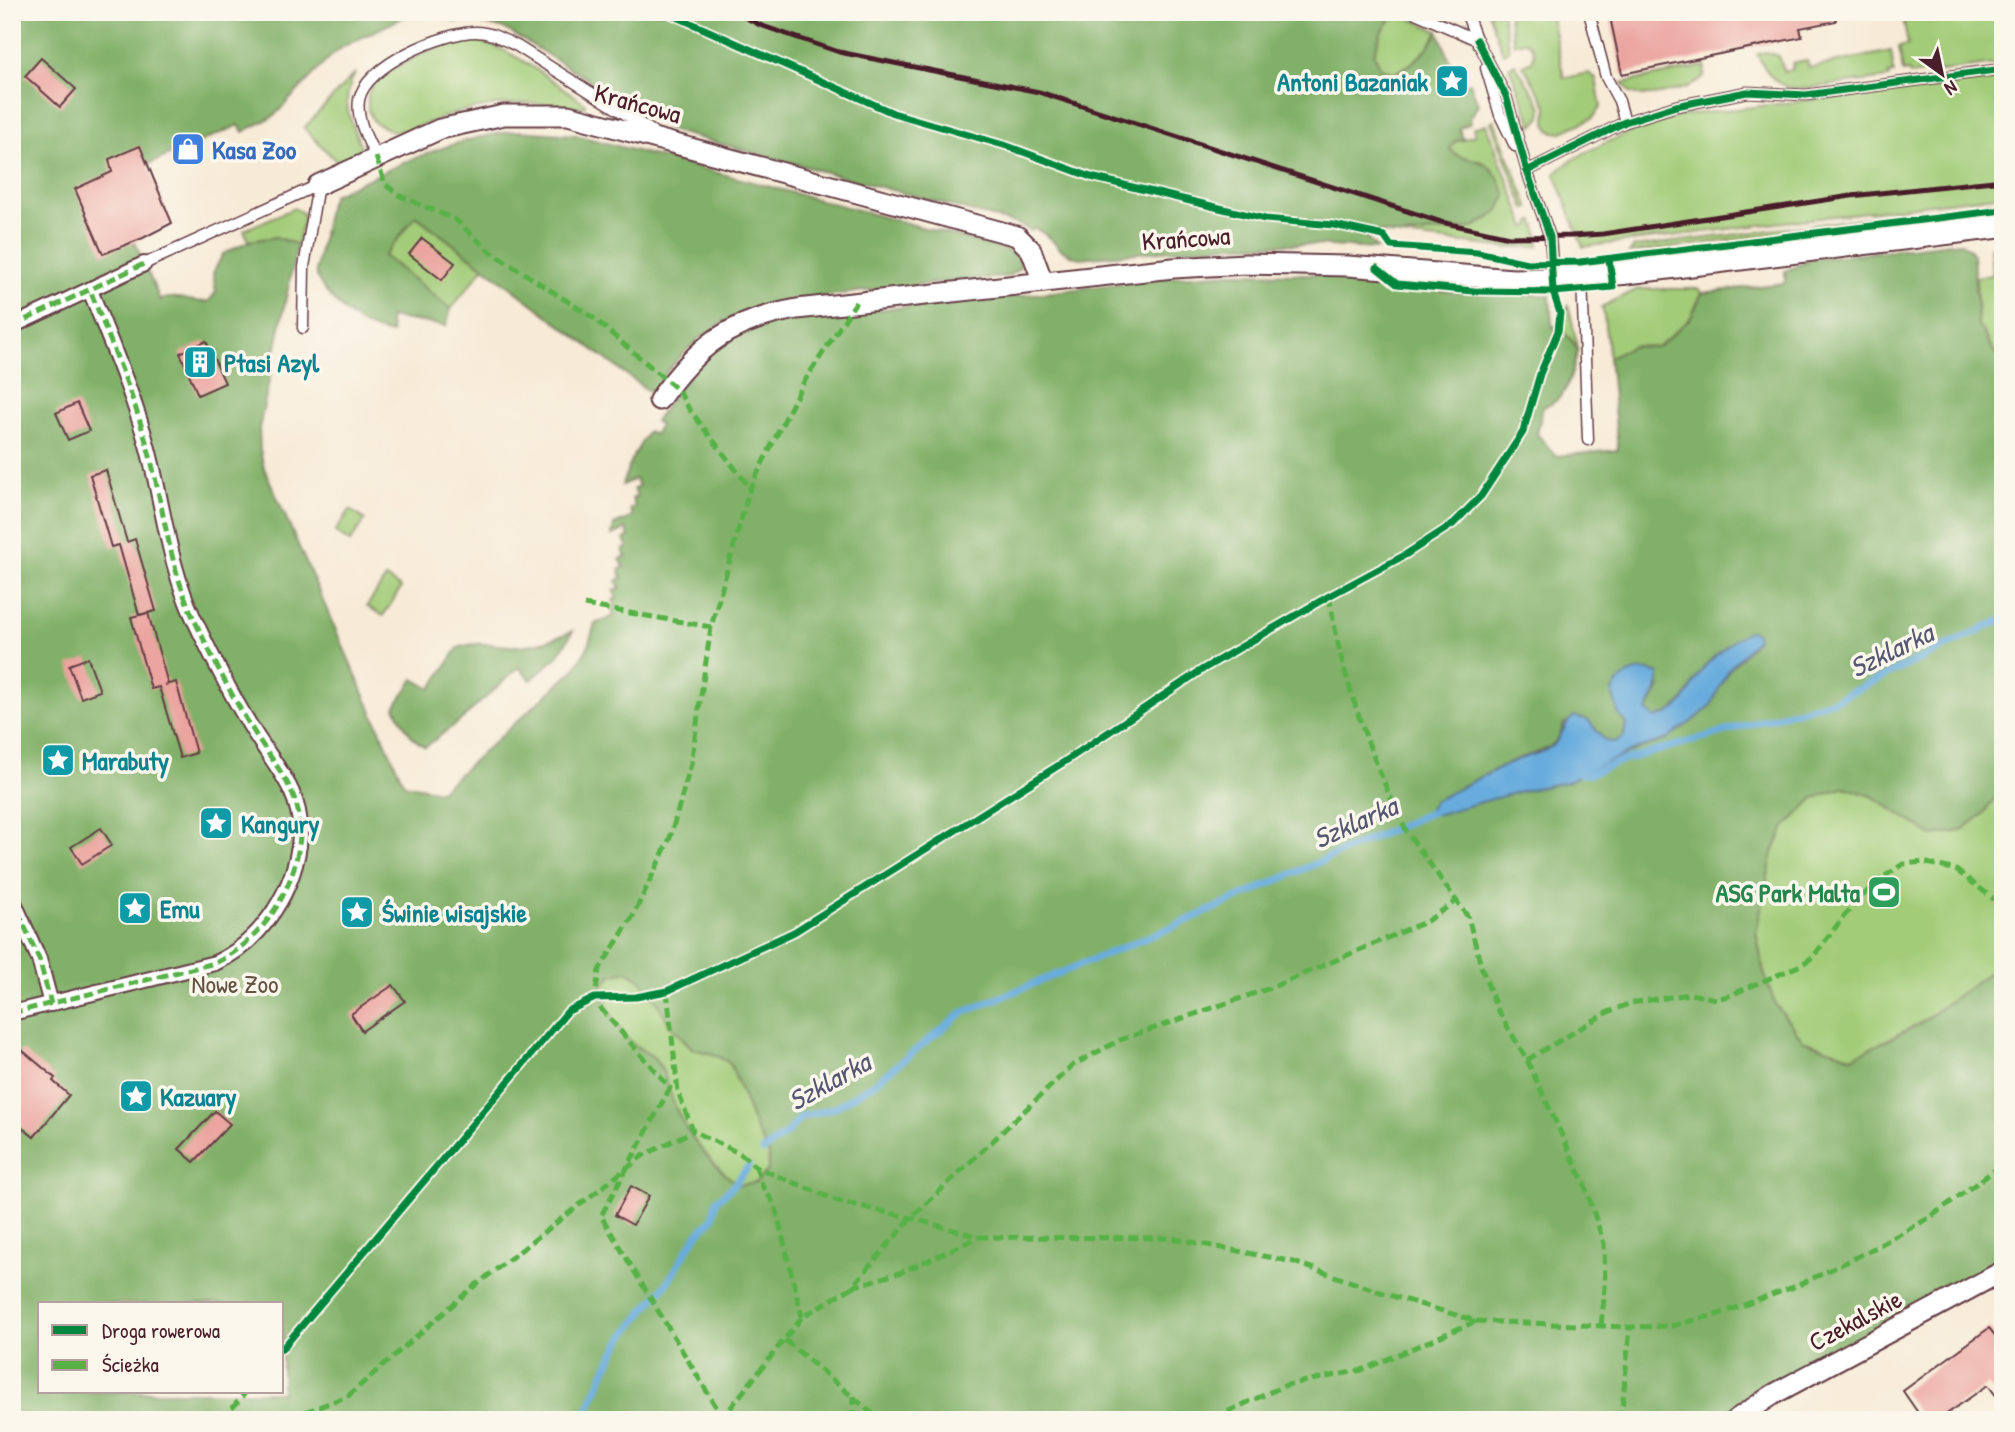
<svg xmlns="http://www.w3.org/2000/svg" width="2015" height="1432" viewBox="0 0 2015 1432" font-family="'Patrick Hand',sans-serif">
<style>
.green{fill:#a2cc78;stroke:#767652;stroke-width:2}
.forest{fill:#81b068;stroke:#66684a;stroke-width:2;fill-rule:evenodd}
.water{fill:#67acdd;stroke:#586684;stroke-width:2}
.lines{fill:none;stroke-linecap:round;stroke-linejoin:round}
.stream{stroke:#67acdd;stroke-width:7}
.building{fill:#eba49f}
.service-casing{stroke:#643d45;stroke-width:13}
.pedestrian-casing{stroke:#643d45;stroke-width:18}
.minor-casing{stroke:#643d45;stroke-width:23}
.tertiary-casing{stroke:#643d45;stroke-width:28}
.service{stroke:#fff;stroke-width:10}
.pedestrian{stroke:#fff;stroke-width:14}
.minor{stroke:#fff;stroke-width:19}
.tertiary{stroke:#fff;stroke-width:24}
.rail{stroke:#4a1f2b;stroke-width:5}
.quiet{stroke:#57b146;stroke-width:5;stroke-dasharray:10 5;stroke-linecap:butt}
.cycleway-casing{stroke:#fbf7ec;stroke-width:11}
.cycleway{stroke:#00873e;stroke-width:7}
.labels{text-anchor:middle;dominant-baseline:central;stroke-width:7;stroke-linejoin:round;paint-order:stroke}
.culture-label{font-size:26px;font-weight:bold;fill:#0d838f;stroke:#fbf7ec;text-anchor:start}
.street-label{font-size:26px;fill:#4a1f2b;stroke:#fbf7ec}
.shop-label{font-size:26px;font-weight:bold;fill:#366cbe;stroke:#fbf7ec;text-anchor:start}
.leisure-label{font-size:26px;font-weight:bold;fill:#27864d;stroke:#fbf7ec;text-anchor:end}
.park-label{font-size:26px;fill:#645342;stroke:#fbf7ec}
.water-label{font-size:28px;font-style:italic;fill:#565772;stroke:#fbf7ec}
</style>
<rect width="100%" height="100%" fill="#fbf7ec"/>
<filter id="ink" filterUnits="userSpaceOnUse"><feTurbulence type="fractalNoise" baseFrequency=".0143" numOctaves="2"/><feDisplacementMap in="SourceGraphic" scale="14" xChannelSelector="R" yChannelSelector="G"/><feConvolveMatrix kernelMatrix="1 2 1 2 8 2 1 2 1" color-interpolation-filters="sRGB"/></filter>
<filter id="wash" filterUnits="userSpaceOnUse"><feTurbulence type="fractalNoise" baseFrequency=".00686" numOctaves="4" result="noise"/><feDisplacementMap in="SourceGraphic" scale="28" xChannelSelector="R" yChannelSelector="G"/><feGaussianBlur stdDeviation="1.57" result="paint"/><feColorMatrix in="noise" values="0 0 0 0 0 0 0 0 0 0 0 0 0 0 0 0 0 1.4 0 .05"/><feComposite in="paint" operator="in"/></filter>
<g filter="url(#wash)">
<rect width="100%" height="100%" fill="#f7ead6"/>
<!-- green -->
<g class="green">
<path d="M1396,12L1438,31C1428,51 1415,63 1395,73L1381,69L1374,53L1381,33Z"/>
<path d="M1488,12H1502L1509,50L1503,53Z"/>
<path d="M1508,12H1550L1564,78L1589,73L1596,79L1601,106L1593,118L1560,133L1551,131L1546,124L1547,106L1523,65L1532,61C1536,52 1533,45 1524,41L1514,44Z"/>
<path d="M1902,12H2003V63L1910,75L1909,71L1903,72L1899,47L1908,45Z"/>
<path d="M463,39C504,40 551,81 585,103V107L525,103L496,105L462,111L407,130L393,132L374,122L368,110V96L373,83C394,65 437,46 463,39Z"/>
<path d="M1891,51L1894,73L1888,74L1889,78L1799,89C1775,87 1768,75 1757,54L1766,52L1779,56L1784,71L1793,69L1792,63L1807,60L1809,68Z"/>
<path d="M1515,64L1542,107L1541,117L1533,126L1509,67Z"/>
<path d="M1705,66L1704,77C1693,89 1646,100 1631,93L1623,83Z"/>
<path d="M356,72C338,104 351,118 361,148L357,154L338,163L304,128Z"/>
<path d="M2003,77V195L1583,247L1555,174C1577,150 1653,122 1686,115Z"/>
<path d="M1494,120L1529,208L1525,209L1491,122Z"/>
<path d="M1486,124L1526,227L1531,225V222L1534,221L1539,236V246L1510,248L1401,236L1472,228L1485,163L1455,155L1450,149L1455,141L1475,135L1473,128Z"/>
<path d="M2003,201V206L1629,253L1634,247Z"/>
<path d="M294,208L303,213L304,218L297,245L276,237L249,241L244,230Z"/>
<path d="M416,216L484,267L451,309L384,256Z"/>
<path d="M2003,236V360L1998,358L1978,325L1976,277L1992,275L1990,247Z"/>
<path d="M1638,289H1700L1702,293L1690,319L1658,347L1633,346L1609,357L1603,309L1601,307Z"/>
<path d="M1568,306L1570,312L1578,350L1569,337L1552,326L1563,325V313Z"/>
<path d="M350,510L365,520L350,542L335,532Z"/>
<path d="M386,578L401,588L383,616L367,606Z"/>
<path d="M1845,787L1872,796L1933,836L1982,815L2003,788V962L1919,1024L1853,1057L1804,1041L1775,1004L1764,973L1756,932L1773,852L1784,828L1814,798Z"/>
<path d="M627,971L640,979L659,1005L669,1024L693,1049L714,1054L730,1063L757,1132L769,1154L768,1170L757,1182L739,1185C710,1165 690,1140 675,1107C668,1091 667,1072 654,1058C648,1052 638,1049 632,1043C619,1031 604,1005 601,987L611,975Z"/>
</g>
<!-- forest -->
<g class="forest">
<path d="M12,12H414L344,46L332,55L274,116L243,132L239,125L144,166L131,234L160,300C181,293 192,305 209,301L216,292L213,273L223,254L249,241L276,237L297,245L259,429L260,450L264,468L404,784L440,791L574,670L587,649L595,624L614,616L612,609L616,607L613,600L617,598L614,590L620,588L617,581L622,578L619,570L624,567L620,559L626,557L623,550L628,547L624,539L629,537L626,529L612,535L614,525L633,517L630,509L635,507L632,499L637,496L634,489L639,486L635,479L622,485L632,459L648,431L654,435L660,425L655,421L695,366L735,336L783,319L1046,293L1162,278L1232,273L1303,274L1377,278L1389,286L1396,288L1487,294L1550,295L1552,326L1569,337L1578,350C1572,373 1568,401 1543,407L1537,434L1556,456L1618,450L1609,357L1633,346L1658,347L1690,319L1702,293L1785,283V271L1813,259L1960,242L1970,250L1973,256L1978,325L1998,358L2003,360V788L1982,815L1961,831L1933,836L1872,796L1845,787L1814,798L1784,828L1773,852L1756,932L1764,973L1775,1004L1804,1041L1853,1057L1919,1024L2003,962V1259L1710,1420H12ZM1757,639L1665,740L1639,748L1566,782L1521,791L1460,787C1479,779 1496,768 1515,760C1538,751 1558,752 1564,723L1588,720L1605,741L1615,742L1624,736L1626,724L1618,713L1660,687L1647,711L1655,718C1689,709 1688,686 1707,664C1720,649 1740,645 1757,639ZM627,971L640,979L659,1005L669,1024L693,1049L713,1054L730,1063L757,1132L769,1154L768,1170L757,1182L739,1185C710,1164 690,1140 675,1107C668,1091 667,1072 654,1058C648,1052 638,1049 632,1043C619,1031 604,1005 601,987L611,975ZM40,1304H282V1392H40Z"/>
<path d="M450,12H1396L1381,33L1374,53L1380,68L1395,73C1415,63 1428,51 1438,31L1455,73L1445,77L1450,90L1470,83L1478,104L1470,119L1471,123L1459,128L1463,140L1455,141L1450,149C1459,160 1471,157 1483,163C1496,169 1501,183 1506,196L1497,213L1472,228L1401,236L1368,230L1366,237L1377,249L1302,244L1230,245L1079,258C1057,253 1053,235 1034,228L1031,231L1018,224L673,131L505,29L470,20L453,22Z"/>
<path d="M517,131L576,135L1007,250L1014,256L1019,253L1020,267L1009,276C948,282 887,287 827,296C793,300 758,304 728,320C695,336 672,364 651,393L416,216L384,256L451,309L446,326L389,317L392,334C382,332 373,330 364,325C349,317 316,288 316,270L328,208L333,195C394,167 449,138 517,131Z"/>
<path d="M573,631L558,656L531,680L519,667L461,720L425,747C409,737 403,724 395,707L414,679L431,689L458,648C477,640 493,646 513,646C535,646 554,639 573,631Z"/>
</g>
<!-- water -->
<path class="water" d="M1748,631L1755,632L1757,639L1728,670L1711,705L1698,717L1665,740L1639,748L1566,782L1521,791L1439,814H1426L1434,801C1460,787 1486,775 1512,762C1525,756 1540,755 1552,746C1564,736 1561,726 1574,716L1588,720L1605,741L1615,742L1624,736L1626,724L1618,713L1612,691C1624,672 1638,666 1659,674C1660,691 1653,696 1647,711L1655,718C1692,709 1687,685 1708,663C1719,652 1734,639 1748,631Z"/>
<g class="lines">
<!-- stream -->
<g class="stream">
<path d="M1579,774H1589L1621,761L1835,700L2003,619"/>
<path d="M763,1151L787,1133L801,1117L834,1108L872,1085L962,1013L1170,928L1434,811"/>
<path d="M584,1420L606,1368L623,1337L668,1282L695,1237L713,1218L716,1201L731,1188L749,1166"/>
</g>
</g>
<g id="blocks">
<!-- building -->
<g class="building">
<path d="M1609,12H1835L1836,21L1800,28L1802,37L1622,74Z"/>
<path d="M41,58L76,89L60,107L25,76Z"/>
<path d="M140,146L172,223L143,238L103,254L75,189L112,172L109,159Z"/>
<path d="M422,238L455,263L442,280L409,254Z"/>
<path d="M206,341L225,383L198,395L180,353Z"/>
<path d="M77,403L89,431L68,440L56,413Z"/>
<path d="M106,470L127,542L135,539L156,611L139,615L119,545L111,547L90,475Z"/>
<path d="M148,613L168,684L165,685L176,682L196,753L180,758L159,687L151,689L131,617Z"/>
<path d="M88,658L100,691L81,698L69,665Z"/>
<path d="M101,828L112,845L82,864L71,847Z"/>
<path d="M393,985L405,1001L362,1031L351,1014Z"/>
<path d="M22,1050L55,1078L53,1081L69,1095L34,1137L12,1120V1059Z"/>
<path d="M215,1111L230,1124L194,1162L179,1149Z"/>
<path d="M631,1186L649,1196L633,1225L615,1215Z"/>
<path d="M1989,1328L2003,1345V1405L1988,1385L1938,1420H1923L1903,1391Z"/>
</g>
</g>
</g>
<g filter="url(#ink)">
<use href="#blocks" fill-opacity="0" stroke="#643d45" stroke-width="2"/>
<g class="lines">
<!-- service casing -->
<g class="service-casing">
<g id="service">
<path d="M1413,12L1477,40"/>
<path d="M1466,12L1478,44"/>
<path d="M1589,12L1606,77L1619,101L1625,122"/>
<path d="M1477,40L1506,96L1527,171L1550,237L1553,277"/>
<path d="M1486,68L1500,115L1515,146"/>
<path d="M376,157C368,140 356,120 359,100C365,65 444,32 476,32C491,32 504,40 517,46L652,131"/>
<path d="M1527,171L1625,122L1676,106L1747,92L1806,95L2003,69"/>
<path d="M144,264L318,185"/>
<path d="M1582,277L1588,440"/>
<path d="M303,328L304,267L318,185"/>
</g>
</g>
<!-- pedestrian casing -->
<g class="pedestrian-casing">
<g id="pedestrian">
<path d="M12,326L144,264"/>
<path d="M12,898L39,959L51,1004"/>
<path d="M12,1013L215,963C263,941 296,888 300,836C303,791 272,763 251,727C230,693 211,655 194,619C168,564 163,502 147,445C132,391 110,341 90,290"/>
</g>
</g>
<!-- minor casing -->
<g class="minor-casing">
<g id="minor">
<path d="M318,185L440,129L504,115H568L1017,236L1031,250L1043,282"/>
<path d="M659,400C698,345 729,321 797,309L1173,268L1246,264L1348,266L1513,279L1553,278"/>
<path d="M1735,1420L1774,1394L2003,1271"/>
</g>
</g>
<!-- tertiary casing -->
<g class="tertiary-casing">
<path id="tertiary" d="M1553,278L1623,272L2003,225"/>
</g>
<!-- service -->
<use href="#service" class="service"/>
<!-- pedestrian -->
<use href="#pedestrian" class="pedestrian"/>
<!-- minor -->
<use href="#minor" class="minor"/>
<!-- tertiary -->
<use href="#tertiary" class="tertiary"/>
<!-- rail -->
<path class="rail" d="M735,12L760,25L839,52L1039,92L1441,222L1509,237L1571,236L1603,234L1851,196L2003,180"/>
<!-- quiet -->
<g class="quiet">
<path d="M376,157L385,184L398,195L456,220L488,250L592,317L678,390L689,409L750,488"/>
<path d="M12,326L144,264"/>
<path d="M1329,596C1334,622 1338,649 1346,675C1361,728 1382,782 1407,832L1468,917L1482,969L1496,1007L1527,1060L1584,1183L1604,1244L1605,1289L1601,1325"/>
<path d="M584,605L711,627"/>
<path d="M12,898L39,959L51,1004"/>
<path d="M667,991L678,1092L693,1131L741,1154L756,1167L838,1201L911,1218L979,1237L1171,1238L1294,1262L1386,1294L1476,1321L1362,1370L1286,1385L1209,1420"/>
<path d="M12,1013L215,963C263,941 296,888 300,836C303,791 272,763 251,727C230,693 211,655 194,619C168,564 163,502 147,445C132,391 110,341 90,290"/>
<path d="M1527,1060L1606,1013L1631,1003L1690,994L1716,999L1728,996L1801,965L1813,957L1844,916L1876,882L1903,864L1923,862L1956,870L2003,906"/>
<path d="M756,1167L763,1187L775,1205L802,1317"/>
<path d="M852,1287L902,1272L979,1237"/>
<path d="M1476,1321L1630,1327L1671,1326L1719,1314L1799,1285L1865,1253L1929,1218L2003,1164"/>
<path d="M785,1340L880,1420"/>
<path d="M222,1420L246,1392"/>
<path d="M276,1420L292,1417L348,1396L472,1288L644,1155L693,1131"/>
<path d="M721,1420L802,1317L851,1288L911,1218L1073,1065L1120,1040L1273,987L1427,921L1456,901"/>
<path d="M724,1420L601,1216L670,1088L601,1009L595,998L599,970L633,916L670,838L691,764L711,627L750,488L802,385L856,302"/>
<path d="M853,1420L854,1396"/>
<path d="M1621,1420L1630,1327"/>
</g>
<!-- cycleway casing -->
<g class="cycleway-casing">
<g id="cycleway">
<path d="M666,12L893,113L1007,146L1091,177L1265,219L1334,225L1384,236L1391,246L1477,252L1527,263L1580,262L2003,210"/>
<path d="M1527,171L1625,122L1676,106L1747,92L1806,95L2003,69"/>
<path d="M1377,268L1397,284L1474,291L1553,292L1613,287L1609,259"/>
<path d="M282,1349L568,1011L595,998L636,997L667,991L794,932L1064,762L1203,669L1329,596L1405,555L1453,524L1481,496L1523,432L1540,374L1558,331L1560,313L1553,292L1550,237L1527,171L1506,96L1477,40"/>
</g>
</g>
<!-- cycleway -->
<use href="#cycleway" class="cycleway"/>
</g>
</g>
<!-- icons -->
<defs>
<g id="sight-square" transform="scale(1.75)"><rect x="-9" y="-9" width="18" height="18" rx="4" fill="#0f9aa8" stroke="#fbf7ec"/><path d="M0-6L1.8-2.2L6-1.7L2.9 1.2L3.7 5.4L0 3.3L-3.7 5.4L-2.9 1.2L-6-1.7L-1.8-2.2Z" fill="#fff"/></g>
<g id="shop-square" transform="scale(1.75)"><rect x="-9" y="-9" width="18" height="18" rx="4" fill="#3f7fe0" stroke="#fbf7ec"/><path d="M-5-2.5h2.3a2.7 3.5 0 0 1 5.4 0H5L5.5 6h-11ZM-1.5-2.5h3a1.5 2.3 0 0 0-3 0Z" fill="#fff"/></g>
<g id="building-square" transform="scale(1.75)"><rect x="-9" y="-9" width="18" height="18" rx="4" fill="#0f9aa8" stroke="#fbf7ec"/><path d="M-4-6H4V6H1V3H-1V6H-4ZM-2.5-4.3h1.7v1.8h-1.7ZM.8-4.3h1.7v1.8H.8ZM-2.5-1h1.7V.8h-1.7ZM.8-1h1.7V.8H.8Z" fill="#fff"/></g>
<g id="stadium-square" transform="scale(1.75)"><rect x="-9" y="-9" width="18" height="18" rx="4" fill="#2e9e5b" stroke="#fbf7ec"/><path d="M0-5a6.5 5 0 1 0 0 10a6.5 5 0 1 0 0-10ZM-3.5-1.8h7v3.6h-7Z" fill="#fff"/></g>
</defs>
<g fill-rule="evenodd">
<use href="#sight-square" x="1452" y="81"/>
<use href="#shop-square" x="188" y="149"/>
<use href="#building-square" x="200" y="362"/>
<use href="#sight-square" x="58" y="760"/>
<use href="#sight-square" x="216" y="823"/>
<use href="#stadium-square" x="1884" y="892"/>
<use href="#sight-square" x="135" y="908"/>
<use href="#sight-square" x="357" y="912"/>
<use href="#sight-square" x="136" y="1096"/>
</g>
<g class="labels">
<!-- culture labels -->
<g class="culture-label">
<text x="1428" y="81" text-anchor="end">Antoni Bazaniak</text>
<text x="224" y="362">Ptasi Azyl</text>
<text x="82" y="760">Marabuty</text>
<text x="241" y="823">Kangury</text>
<text x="160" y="908">Emu</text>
<text x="382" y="912">Świnie wisajskie</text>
<text x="160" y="1096">Kazuary</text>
</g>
<!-- street labels -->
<g class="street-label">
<text transform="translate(638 103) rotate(15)">Krańcowa</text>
<text transform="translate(1186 238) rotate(-4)">Krańcowa</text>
<text transform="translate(1855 1320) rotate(-28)">Czekalskie</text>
</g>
<!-- shop labels -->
<g class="shop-label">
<text x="212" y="149">Kasa Zoo</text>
</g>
<!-- leisure labels -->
<g class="leisure-label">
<text x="1860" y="892">ASG Park Malta</text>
</g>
<!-- park labels -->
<g class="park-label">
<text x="235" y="983">Nowe Zoo</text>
</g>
<!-- water labels -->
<g class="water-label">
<text transform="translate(1891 650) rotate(-26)">Szklarka</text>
<text transform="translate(1355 822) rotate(-24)">Szklarka</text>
<text transform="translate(829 1081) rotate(-29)">Szklarka</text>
</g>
</g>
<!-- margin -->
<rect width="2015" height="1432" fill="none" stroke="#fbf7ec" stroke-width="42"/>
<!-- legend -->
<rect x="38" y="1302" width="245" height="91" fill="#fbf7ec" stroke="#b4a19f" stroke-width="2"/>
<rect x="52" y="1325" width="35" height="10" fill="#00873e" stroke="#b4a19f" stroke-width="2"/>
<text x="102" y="1338" font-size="21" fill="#4a1f2b">Droga rowerowa</text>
<rect x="52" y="1360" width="35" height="10" fill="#57b146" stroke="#b4a19f" stroke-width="2"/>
<text x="102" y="1372" font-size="21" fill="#4a1f2b">Ścieżka</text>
<!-- north arrow -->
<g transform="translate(1942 74) rotate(147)" stroke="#fbf7ec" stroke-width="5" paint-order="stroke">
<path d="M0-5L12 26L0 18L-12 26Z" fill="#4a1f2b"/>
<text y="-10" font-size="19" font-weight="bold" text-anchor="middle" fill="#4a1f2b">N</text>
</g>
</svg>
